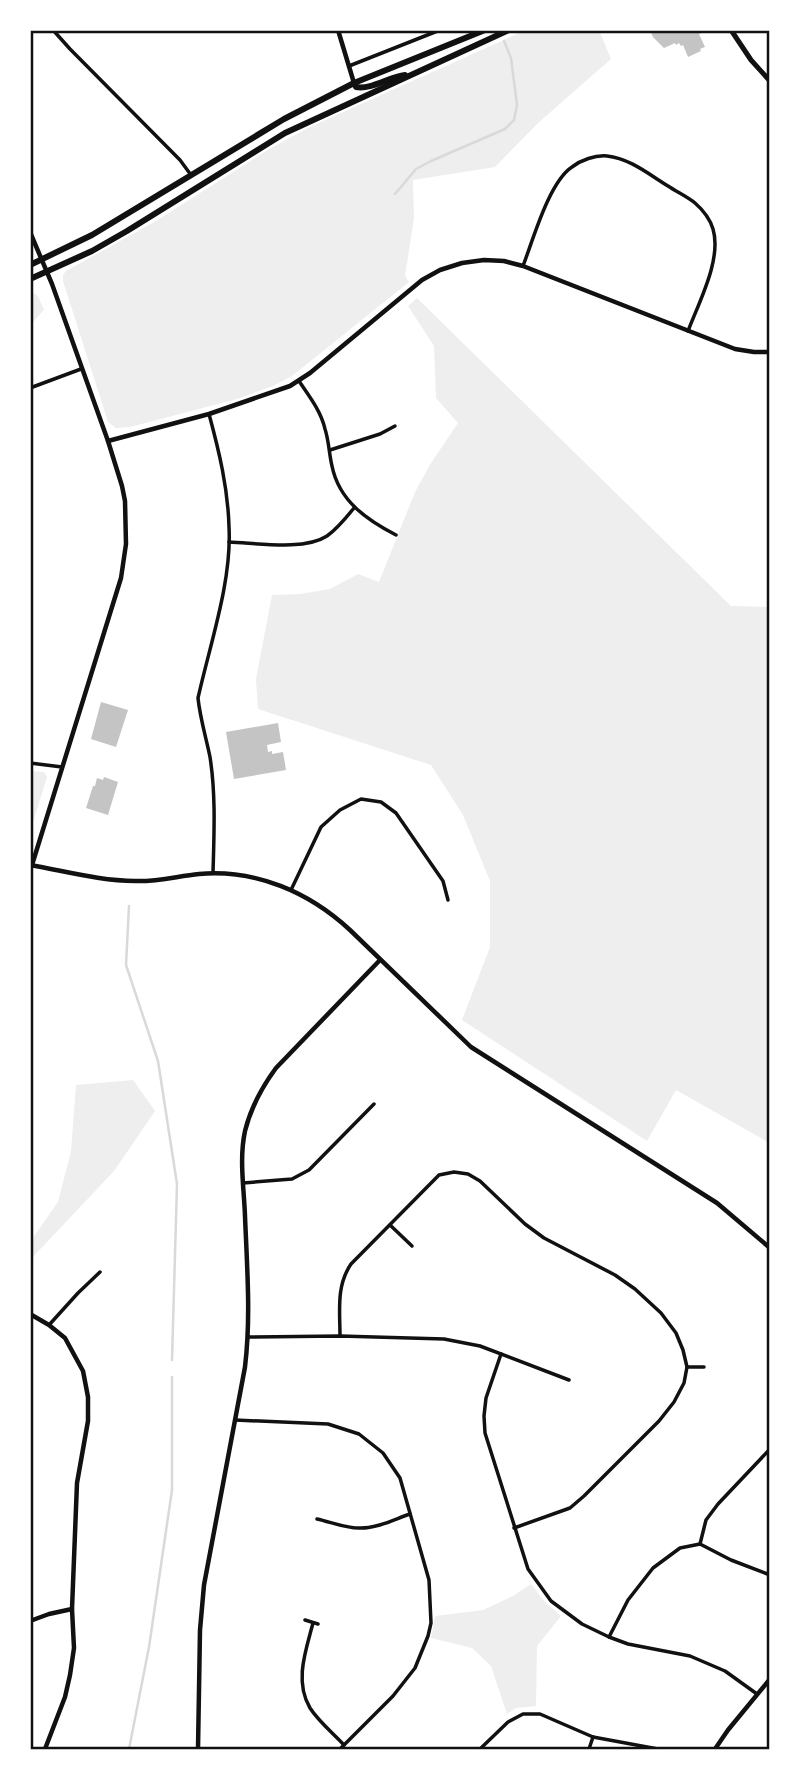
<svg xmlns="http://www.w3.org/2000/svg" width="800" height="1779" viewBox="0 0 800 1779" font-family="'IBM Plex Sans',sans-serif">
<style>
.green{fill:#eee}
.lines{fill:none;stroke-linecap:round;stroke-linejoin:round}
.stream{stroke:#d9d9d9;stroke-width:2.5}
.building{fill:#c4c4c4}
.minor{stroke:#111;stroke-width:3.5}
.tertiary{stroke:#111;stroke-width:4.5}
.secondary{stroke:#111;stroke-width:5}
.trunk{stroke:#111;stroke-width:6}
.neatline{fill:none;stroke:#111;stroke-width:2.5}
</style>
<rect width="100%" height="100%" fill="#fff"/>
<!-- green -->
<g class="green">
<path d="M526,30H599L611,59L538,123L495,167L413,180L414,218L405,276L409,282L292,376L273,386L237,399L130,427L116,428L108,422L63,281V275L66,271L156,221L271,148L312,126Z"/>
<path d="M31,292L38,296L44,310L30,325V293Z"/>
<path d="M417,298L731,606L770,607V1146L766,1141L676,1090L647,1141L462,1020L490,947V881L463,815L431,765L258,709L256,679L272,595L300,594L330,589L358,574L379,582L415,492L431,463L458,423L436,398L434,346L408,306Z"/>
<path d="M30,771L44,772L47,777L30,832Z"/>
<path d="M133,1080L155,1111L114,1171L30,1260V1242L58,1202L71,1151L76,1085Z"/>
<path d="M531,1584L544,1601L561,1616L537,1646L536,1706L516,1708L507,1714L491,1666L472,1648L431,1638L435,1616L483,1610L513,1596Z"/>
</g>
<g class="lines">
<!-- stream -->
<g class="stream">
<path d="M395,194L416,169L431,161L505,129L514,120L517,105L511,58L504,41"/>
<path d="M129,906L126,965L158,1061L177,1184L172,1360"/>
<path d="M129,1749L149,1647L172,1490V1377"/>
</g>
</g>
<!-- building -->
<g class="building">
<path d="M650,30H710L699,34L705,47L700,49L701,51L688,57L683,45L681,46L679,43L676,45L675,43L664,48L653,37Z"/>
<path d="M101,702L128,710L116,747L91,739Z"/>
<path d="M278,723L281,742L267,745L268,752L272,751V754L283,752L286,770L234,779L226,732Z"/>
<path d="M104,777L118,782L108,815L86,808L93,786H95L97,778L103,780Z"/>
</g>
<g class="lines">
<!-- minor -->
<g class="minor">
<path d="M53,30L70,49L180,160L191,175"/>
<path d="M349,66L440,30"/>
<path d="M523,266C533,240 549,182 572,167C581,160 595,155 607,156C629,158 650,175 668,186C677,192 688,197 695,203C703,210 710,219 713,229C722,259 699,302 688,331"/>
<path d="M299,381C309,396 321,411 325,429C329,441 329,454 332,466C339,501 367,520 396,535"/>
<path d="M30,388L81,369"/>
<path d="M209,414C219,451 228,488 229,527C232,581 210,644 198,698C200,718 206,737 210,757C216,795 214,835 213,873"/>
<path d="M330,450L380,434L395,426"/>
<path d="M229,542C257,543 304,551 327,536C337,529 346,518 354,508"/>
<path d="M30,763L62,767"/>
<path d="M291,890L321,827L340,810L361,799L381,802L396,813L443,881L448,900"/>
<path d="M243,1183L292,1179L309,1170L374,1104"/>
<path d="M390,1225L412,1246"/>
<path d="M49,1325L78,1293L100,1272"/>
<path d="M340,1336C340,1311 336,1286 351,1264L439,1175L454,1172L468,1174L480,1181L525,1224L544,1238L615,1275L635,1289L661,1313L676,1333L683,1350L687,1367L684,1383L674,1402L659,1421L584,1496L570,1508L514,1528"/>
<path d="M249,1337L340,1336L444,1339L480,1346L569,1380"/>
<path d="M501,1354L486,1398L484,1416L485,1433L528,1569L551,1601L582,1624L609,1637L628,1644L690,1656L725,1671L757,1694"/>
<path d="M687,1367H704"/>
<path d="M235,1420L328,1424L359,1434L383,1453L400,1478L429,1580L431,1623L428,1636L415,1668L393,1696L340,1749"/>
<path d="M317,1519C331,1522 347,1529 361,1528C378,1528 395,1519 410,1514"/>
<path d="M700,1544L706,1520L718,1504L770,1449"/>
<path d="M305,1620L318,1624"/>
<path d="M313,1623C306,1650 294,1681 310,1708C319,1722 333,1733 344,1745"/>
<path d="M609,1637L628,1600L653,1568L680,1548L700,1544L731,1560L770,1575"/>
<path d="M480,1749L508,1722L523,1714H540L593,1737L658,1749"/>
<path d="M589,1749L593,1737"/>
</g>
<!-- tertiary -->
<g class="tertiary">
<path d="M338,30L354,83"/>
<path d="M30,232L52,284L108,441L122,486L125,501L126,544L121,578L32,865"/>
<path d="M108,441L209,414L290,386L310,373L422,280L440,270L462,263L484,260L504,261L523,266L735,349L754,352H770"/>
<path d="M30,865C65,871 100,881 135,881C157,882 178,876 199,874C256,869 309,892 350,930L471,1047L717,1203L770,1248"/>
<path d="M30,1314L49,1325L65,1338L83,1371L88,1397V1421L77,1483L72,1609L74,1648L70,1675L65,1697L45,1749"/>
<path d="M30,1621L49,1614L72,1609"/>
<path d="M198,1749L200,1630L204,1585L245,1367C251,1317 247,1267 245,1216C244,1188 239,1159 245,1131C251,1107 262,1087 276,1068L380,960"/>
<path d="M715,1749L728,1730L770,1679"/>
</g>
<!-- secondary -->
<path class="secondary" d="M731,30L751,60L770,81"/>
<!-- trunk -->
<g class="trunk">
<path d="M354,83L356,87C371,90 389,77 405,75"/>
<path d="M30,265L92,235L284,119L354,83L485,30"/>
<path d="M30,279L92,251L127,231L285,133L509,30"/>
</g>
</g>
<!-- border -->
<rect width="800" height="1779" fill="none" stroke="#ffffff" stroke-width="63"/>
<rect x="32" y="32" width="736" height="1716" class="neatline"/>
</svg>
